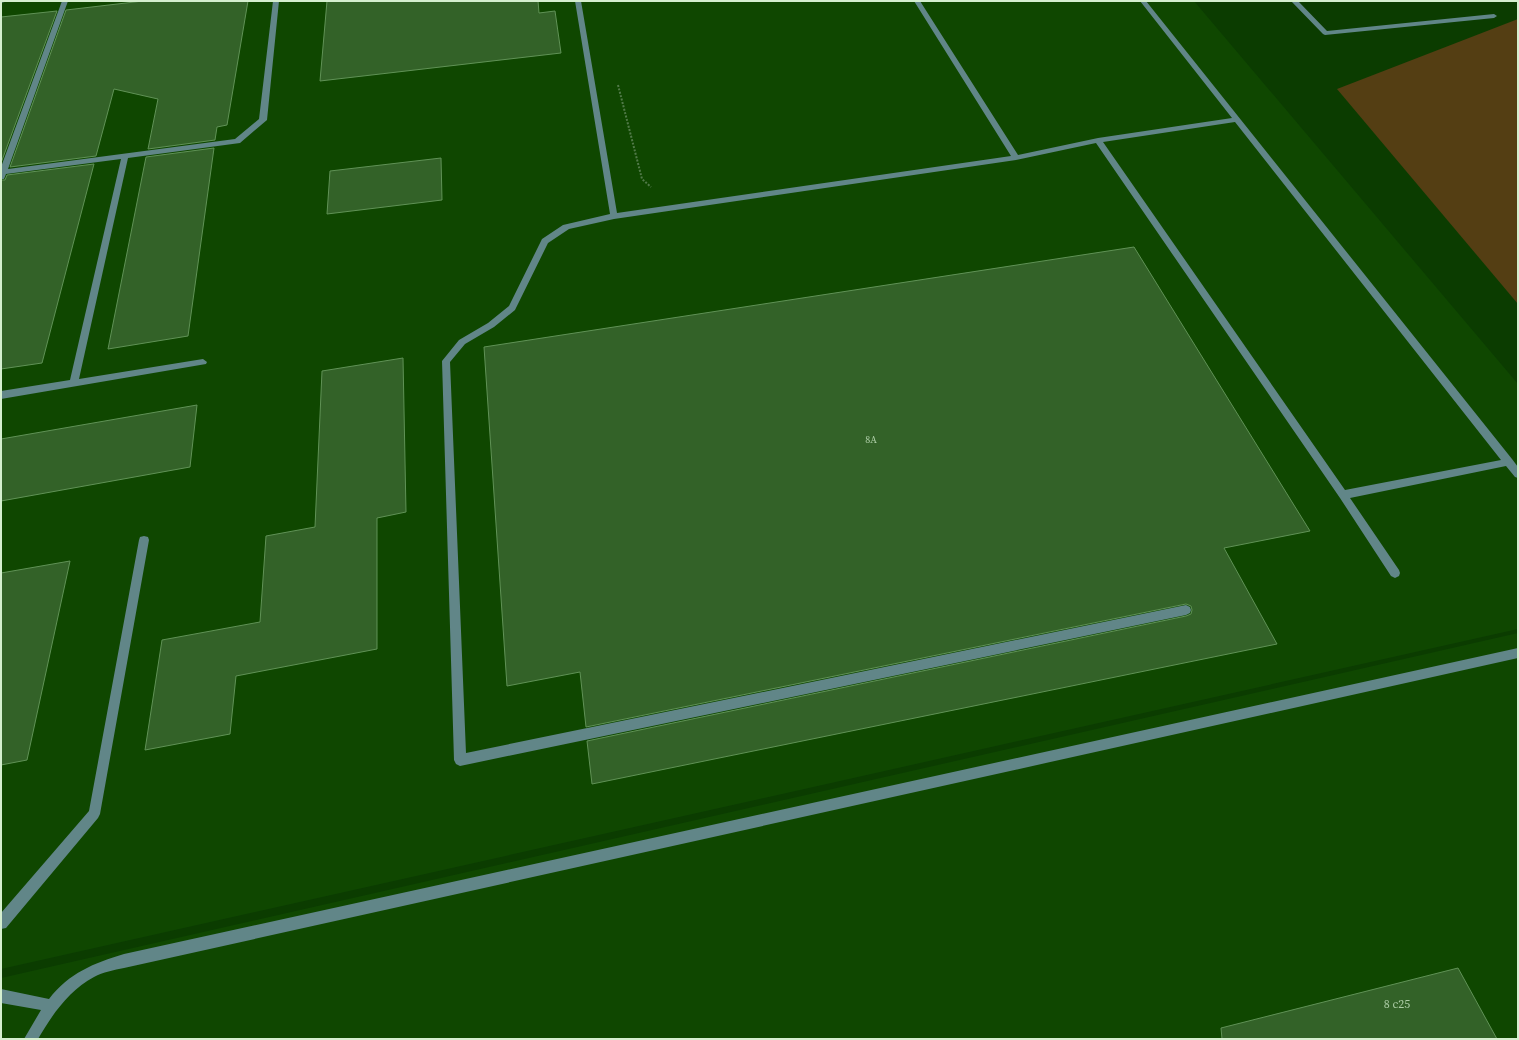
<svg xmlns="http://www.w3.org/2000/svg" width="1519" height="1040" viewBox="0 0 1519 1040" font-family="'Source Serif 4',serif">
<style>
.built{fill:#0f4700}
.green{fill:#543e13}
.building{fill:#336228;stroke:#609256}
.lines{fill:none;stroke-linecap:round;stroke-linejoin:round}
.path{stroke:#517a48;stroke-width:2;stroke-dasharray:2 1.5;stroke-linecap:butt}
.minor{fill:#618688;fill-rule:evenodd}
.labels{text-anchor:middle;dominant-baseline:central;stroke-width:4;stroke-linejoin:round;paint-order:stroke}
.number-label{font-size:10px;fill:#accca5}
.near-number-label{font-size:12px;fill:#accca5}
</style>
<rect width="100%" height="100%" fill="#0b3c00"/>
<!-- built -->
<g class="built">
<path d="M1,1H1194L1518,384V629L1,969Z"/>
<path d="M1518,633V1039H1V978Z"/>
</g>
<!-- green -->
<path class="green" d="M1518,19V304L1337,89Z"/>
<!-- building -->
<g class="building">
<path d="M143,1H248L227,125L217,127L215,140L148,149L158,99L114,89L96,156L10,167L66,10Z"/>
<path d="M327,1H538L539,13L555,11L561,53L320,81Z"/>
<path d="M57,11L1,163V17Z"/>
<path d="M214,148L188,336L108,349L146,157Z"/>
<path d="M441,158L442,200L327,214L330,171Z"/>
<path d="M94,164L42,363L1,369V180H5L7,175Z"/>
<path d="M1134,247L1310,531L1224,548L1277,644L592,784L587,741L1186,616L1191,614L1192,610L1191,606L1186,604L586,727L580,672L507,686L484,347Z"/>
<path d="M403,358L406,512L377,518V649L236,676L230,734L145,750L162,640L260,622L266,536L315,527L322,371Z"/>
<path d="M197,405L190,467L1,501V439Z"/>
<path d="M70,561L27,760L1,765V573Z"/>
<path d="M1458,968L1497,1039H1222L1221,1028Z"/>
</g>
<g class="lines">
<!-- path -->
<path class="path" d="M618,85L642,179L651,187"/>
<!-- minor -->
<g class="minor">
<path d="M1,1H8L1,3Z"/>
<path d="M62,1H68L8,169L235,139L259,119L273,1H279L267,120L240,143L128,158L79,379L203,359L207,362L206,364L1,399V391L70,380L121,159L6,174L4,179H1V167Z"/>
<path d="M575,1H581L617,213L1011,156L914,1H920L1018,155L1098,138L1232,118L1140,1H1146L1512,459L1518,467V478L1515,477L1506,466L1350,498L1399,570L1400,573L1399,576L1395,578L1391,576L1340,498L1096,143L1016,160L614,219L569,229L548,243L515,310L494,327L465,344L450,362L466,753L1186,605L1190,607L1191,610L1190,613L1186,615L460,766L456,764L454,760L442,361L459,340L488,323L509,306L542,239L563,225L610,214ZM1235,122L1501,460L1345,490L1103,142Z"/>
<path d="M1291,1H1298L1327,31L1494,14L1497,16L1494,18L1325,35L1323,34Z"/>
<path d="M144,536L148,537L149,540L100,814L98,818L6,928L1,929V913L89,811L139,540L140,537Z"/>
<path d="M1518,648V658L124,968C114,970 103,972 94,977C69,990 52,1015 38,1039H24L41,1010L1,1003V989L49,999C69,973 94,963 124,954Z"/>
</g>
</g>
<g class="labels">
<!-- number labels -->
<g class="number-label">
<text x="871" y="439">8А</text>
</g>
<!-- near-number labels -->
<g class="near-number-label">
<text x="1397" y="1004">8 с25</text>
</g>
</g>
<!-- border -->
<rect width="1519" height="1040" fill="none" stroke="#d5efcf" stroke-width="4"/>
</svg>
